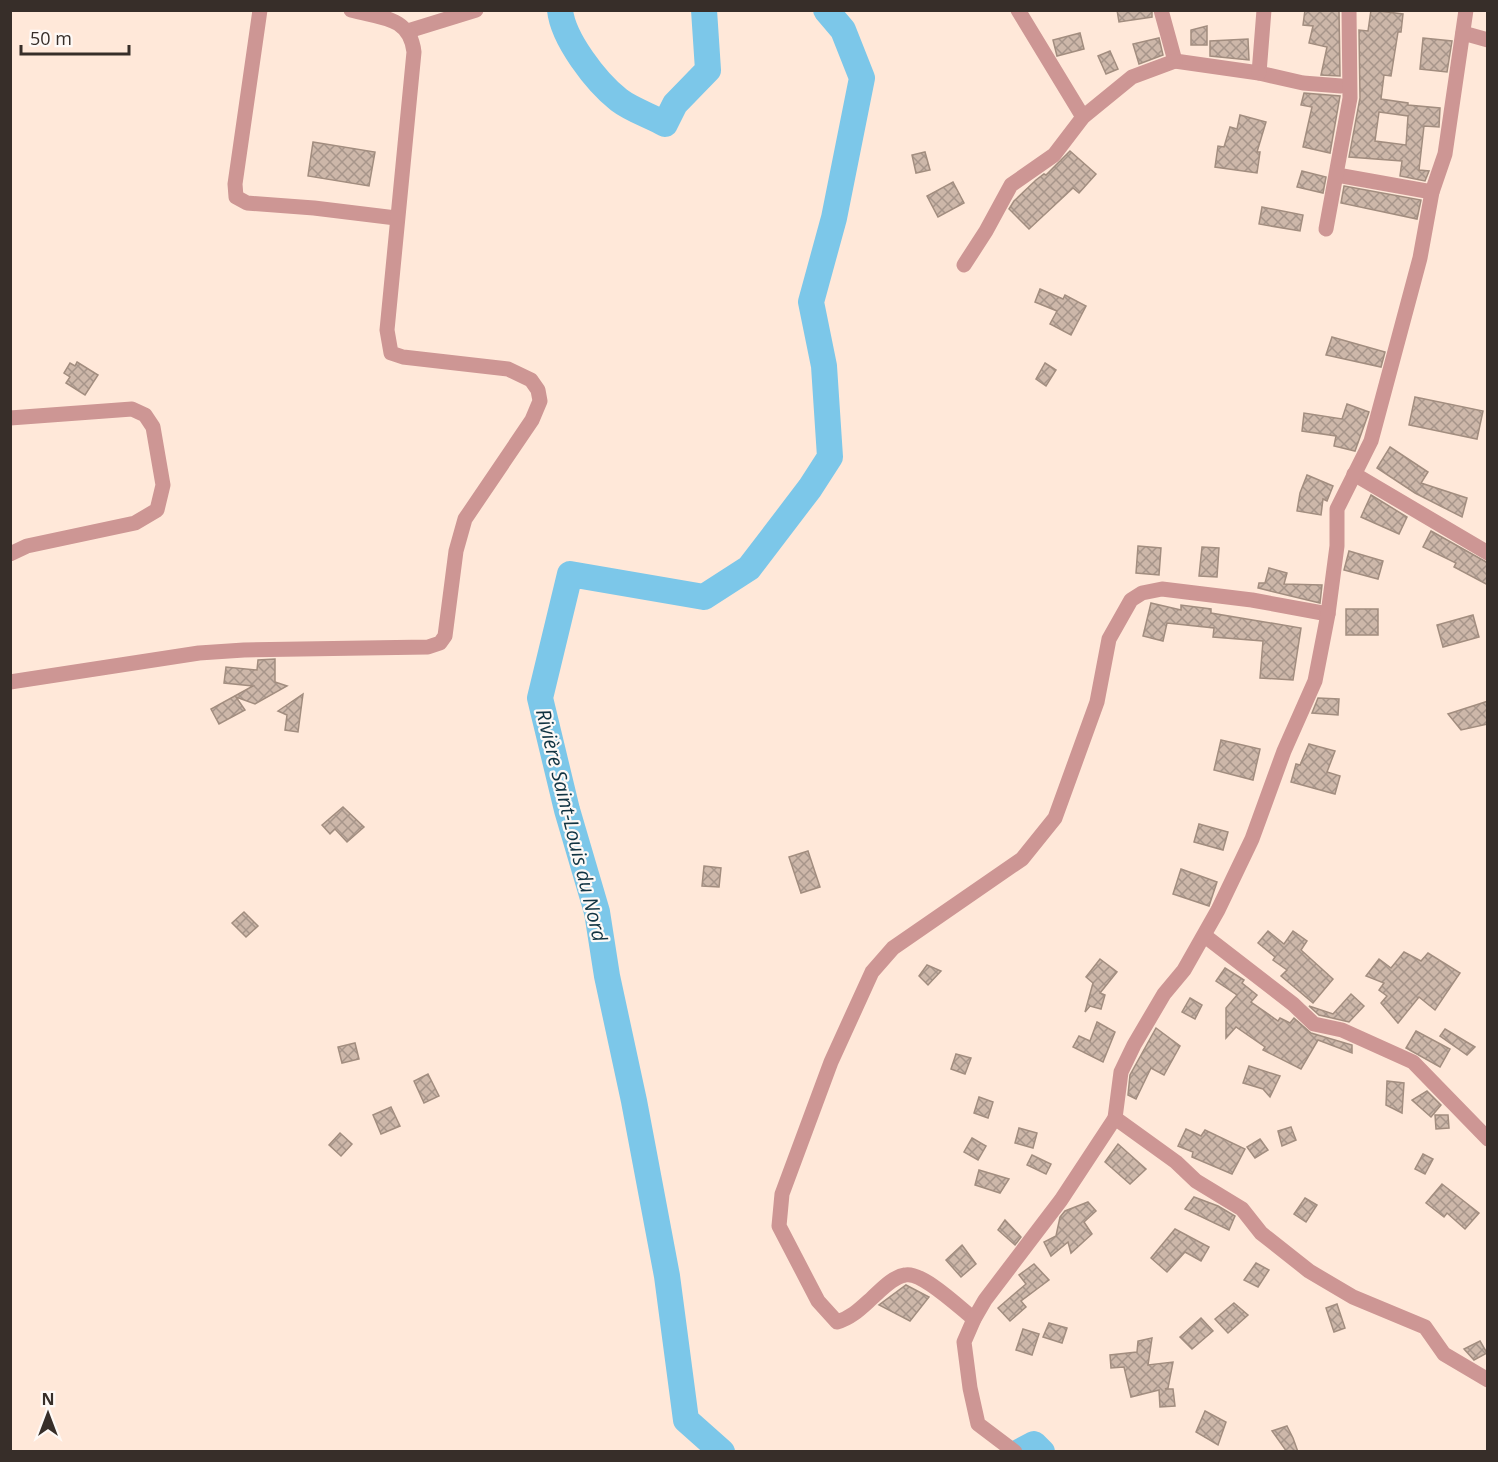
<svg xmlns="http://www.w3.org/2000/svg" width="1498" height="1462" viewBox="0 0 1498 1462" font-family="'Open Sans',sans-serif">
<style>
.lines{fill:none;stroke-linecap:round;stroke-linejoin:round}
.river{stroke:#7cc7e9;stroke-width:26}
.building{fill:url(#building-cross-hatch);stroke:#a28d7f;stroke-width:1.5;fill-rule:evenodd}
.street{stroke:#cd9694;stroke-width:15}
.labels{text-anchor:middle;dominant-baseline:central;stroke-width:4.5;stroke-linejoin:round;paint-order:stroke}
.water-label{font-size:20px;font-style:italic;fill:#103342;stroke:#fef9f6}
</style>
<defs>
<pattern id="building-cross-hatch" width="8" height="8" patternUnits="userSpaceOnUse" patternTransform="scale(1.5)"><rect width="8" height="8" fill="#cdb7a9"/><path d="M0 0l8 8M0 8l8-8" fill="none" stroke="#a7958a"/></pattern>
</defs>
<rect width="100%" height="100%" fill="#ffe8d9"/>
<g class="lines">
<!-- river -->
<g class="river">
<path d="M560,10C563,39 596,82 619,100C632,110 651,116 665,124L675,104L708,70L704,10"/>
<path d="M722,1452L686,1420L667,1276L634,1101L607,976L597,912L567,810L540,698L570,574L704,597L749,568L810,488L830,457L824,366L811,302L834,218L862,78L843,30L826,10"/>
<path d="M1019,1452L1034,1444L1042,1452"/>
</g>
</g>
<!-- building -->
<g class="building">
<path d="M1117,10H1152V17L1119,22Z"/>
<path d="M1305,10H1339L1340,76L1321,75L1327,47L1309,43L1313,26L1303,25Z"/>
<path d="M1371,10L1403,14L1401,32H1398L1391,76L1384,75L1381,99L1408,103V105L1440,108L1439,127L1424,126L1419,170L1429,171L1425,181L1400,176L1402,161L1349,157L1360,98L1359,30L1368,31ZM1379,112L1408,116L1406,145L1375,141Z"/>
<path d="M1207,26V45H1191V30Z"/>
<path d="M1080,33L1084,49L1057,56L1053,40Z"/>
<path d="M1159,38L1163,55L1139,64L1133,44Z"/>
<path d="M1423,38L1452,41L1447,72L1420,69Z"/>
<path d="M1248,39L1249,60L1210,56V41Z"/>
<path d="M1110,51L1118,69L1106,74L1098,56Z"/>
<path d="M1304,93L1340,96L1330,153L1303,147L1312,107L1301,105Z"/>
<path d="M1240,115L1266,122L1257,152H1260L1257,173L1215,167L1218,146L1224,147L1230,127L1237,129Z"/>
<path d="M313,142L375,152L369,186L308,176Z"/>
<path d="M1070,151L1096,174L1079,193L1073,188L1029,229L1009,209L1014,201L1036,180L1044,174L1046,175Z"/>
<path d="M925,152L930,170L916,173L912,155Z"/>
<path d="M1302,171L1326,177L1323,193L1297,187Z"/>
<path d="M953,182L964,203L938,217L927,196Z"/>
<path d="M1344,186L1421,200L1417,219L1341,203Z"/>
<path d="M1262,207L1303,215L1300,231L1259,224Z"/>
<path d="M1040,289L1063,299L1065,295L1086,306L1071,335L1050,324L1057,311L1035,302Z"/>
<path d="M1332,337L1385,352L1381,367L1326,355Z"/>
<path d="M77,362L98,375L85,395L66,383L70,377L64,373L70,363L75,366Z"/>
<path d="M1045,363L1056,370L1046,386L1036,379Z"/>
<path d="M1415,397L1483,411L1477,439L1409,425Z"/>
<path d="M1347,404L1369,412L1355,451L1334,446L1336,436L1302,431L1304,413L1342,419Z"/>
<path d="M1390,447L1428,472L1421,483L1467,498L1462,517L1415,493L1377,468Z"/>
<path d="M1307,475L1333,486L1327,501L1323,499L1321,515L1297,511L1300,493Z"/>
<path d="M1371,495L1407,517L1399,534L1361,517Z"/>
<path d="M1431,531L1488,563V585L1454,567L1456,563L1423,547Z"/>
<path d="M1138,546L1161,548L1159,575L1136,573Z"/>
<path d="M1202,547L1219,548L1217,577L1199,576Z"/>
<path d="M1349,551L1383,561L1378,579L1344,570Z"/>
<path d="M1269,568L1287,573L1284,584L1322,585L1320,603L1258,588L1259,583H1265Z"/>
<path d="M1151,603L1181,610V605L1211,609V613L1301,628L1293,680L1260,678L1263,641L1213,637L1214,628L1167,623L1163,641L1143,636Z"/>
<rect x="1346" y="609" width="32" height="26"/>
<path d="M1473,615L1479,637L1443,647L1437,625Z"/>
<path d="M275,659V682L287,686L255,704L236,697L245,710L219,724L211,709L253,686L224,683L226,667L257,670L258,660Z"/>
<path d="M303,694L298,732L285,730L287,715L278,711Z"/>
<path d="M1318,698L1339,699L1338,715L1312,713Z"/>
<path d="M1488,701V724L1461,730L1448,714Z"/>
<path d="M1221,740L1260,749L1253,780L1214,770Z"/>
<path d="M1309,744L1335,751L1327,772L1340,776L1335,794L1291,782L1296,764L1300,765Z"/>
<path d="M343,807L364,827L347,842L335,829L330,834L322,825Z"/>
<path d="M1199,824L1228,832L1223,850L1194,842Z"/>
<path d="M808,851L820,887L801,893L789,857Z"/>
<path d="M704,866L721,868L719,887L702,886Z"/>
<path d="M1181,869L1217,882L1209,906L1173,894Z"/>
<path d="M244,912L258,926L246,937L232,923Z"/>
<path d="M1268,931L1284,944L1293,931L1307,941L1301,950L1333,979L1313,1003L1281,976L1287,970L1273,960L1275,957L1258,943Z"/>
<path d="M1404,952L1421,961L1428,953L1460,973L1435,1010L1419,997L1398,1023L1381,1003L1387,996L1379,990L1384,983L1366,976L1379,959L1391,968Z"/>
<path d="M1100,959L1117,972L1100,993L1105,995L1101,1009L1090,1006L1085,1012L1093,983L1086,977Z"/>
<path d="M927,965L941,971L928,985L919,976Z"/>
<path d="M1225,968L1244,980L1242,983L1257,995L1251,1002L1278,1021L1280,1018L1290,1023L1294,1018L1311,1033L1352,1045V1053L1318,1040L1301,1069L1263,1050L1265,1047L1236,1027L1226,1038V1008L1237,995L1216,981Z"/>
<path d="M1351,994L1364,1006L1349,1022L1319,1015L1309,1006L1333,1014Z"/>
<path d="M1190,998L1202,1005L1195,1019L1182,1012Z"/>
<path d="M1097,1022L1115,1032L1103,1062L1073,1047L1079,1036L1090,1041Z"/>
<path d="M1156,1028L1180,1046L1164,1075L1151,1068L1136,1099L1128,1095L1130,1075Z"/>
<path d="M1445,1029L1475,1047L1467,1055L1440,1036Z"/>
<path d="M1416,1031L1450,1049L1440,1067L1406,1048Z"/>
<path d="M355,1043L359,1059L342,1063L338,1047Z"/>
<path d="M956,1054L971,1058L965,1074L951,1069Z"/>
<path d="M1249,1066L1280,1076L1270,1097L1263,1089L1243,1083Z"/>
<path d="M428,1074L439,1096L424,1103L414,1081Z"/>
<path d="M1387,1081L1404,1083L1402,1113L1386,1105Z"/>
<path d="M1427,1091L1441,1105L1431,1117L1412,1100Z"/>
<path d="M979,1097L993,1102L988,1118L974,1113Z"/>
<path d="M391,1107L400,1126L381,1134L373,1115Z"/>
<path d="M1435,1115H1448L1449,1128L1436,1129Z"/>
<path d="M1291,1127L1296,1140L1282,1146L1278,1131Z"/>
<path d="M1019,1128L1037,1133L1033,1148L1015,1143Z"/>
<path d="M1186,1129L1201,1136L1205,1130L1245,1149L1232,1174L1192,1157L1193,1152L1178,1146Z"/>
<path d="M340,1133L352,1144L341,1156L329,1145Z"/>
<path d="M972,1138L986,1146L978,1160L964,1152Z"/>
<path d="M1260,1139L1268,1150L1255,1158L1247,1147Z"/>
<path d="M1118,1144L1146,1169L1130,1184L1105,1162Z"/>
<path d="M1423,1154L1433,1159L1425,1174L1415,1169Z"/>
<path d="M1032,1155L1051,1164L1046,1174L1027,1165Z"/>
<path d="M979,1170L1009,1179L1000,1193L975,1185Z"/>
<path d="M1442,1184L1479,1213L1465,1229L1447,1213L1444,1217L1426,1203Z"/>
<path d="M1194,1197L1218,1206L1235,1216L1229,1230L1185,1209Z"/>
<path d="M1305,1198L1317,1205L1306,1222L1294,1214Z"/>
<path d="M1088,1202L1096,1211L1084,1222L1092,1234L1071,1253L1068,1242L1051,1256L1044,1242L1056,1236L1060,1217L1065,1211Z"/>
<path d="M1005,1220L1021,1237L1015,1245L998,1230Z"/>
<path d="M1175,1229L1209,1247L1201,1261L1185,1252L1167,1272L1151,1258Z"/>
<path d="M962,1245L976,1264L961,1277L946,1260Z"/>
<path d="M1256,1263L1269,1270L1258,1287L1244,1280Z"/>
<path d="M1034,1264L1049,1280L1021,1301L1026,1307L1010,1321L998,1308L1026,1284L1019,1275Z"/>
<path d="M906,1285L929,1297L910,1321L879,1305Z"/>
<path d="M1234,1303L1248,1315L1228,1333L1215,1319Z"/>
<path d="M1337,1304L1345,1328L1334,1332L1326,1308Z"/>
<path d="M1201,1318L1213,1331L1192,1349L1180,1337Z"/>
<path d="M1049,1323L1067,1328L1062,1343L1043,1337Z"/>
<path d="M1023,1329L1039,1334L1032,1355L1016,1350Z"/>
<path d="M1152,1338L1148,1365L1173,1362L1168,1388L1165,1389H1173L1175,1406L1160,1407L1159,1390L1131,1397L1124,1367L1111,1368L1110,1355L1137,1352L1138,1341Z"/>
<path d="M1480,1341L1487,1353L1474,1360L1464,1349Z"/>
<path d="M1205,1411L1226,1422L1218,1445L1196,1432Z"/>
<path d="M1287,1426L1293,1438L1298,1452H1287L1272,1431Z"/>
</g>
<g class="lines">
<!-- street -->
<g class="street">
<path d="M260,10L235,184L236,197L247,203L314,208L396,218"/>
<path d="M1018,10L1083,117"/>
<path d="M1161,10L1175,61L1259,73L1303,83L1341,86"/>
<path d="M408,31L476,10"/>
<path d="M1463,33L1488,40"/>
<path d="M1259,73L1264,10"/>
<path d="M1337,175L1432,192"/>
<path d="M1326,229L1350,98L1349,10"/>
<path d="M964,265L986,231L1011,185L1054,155L1083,117L1132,77L1175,61"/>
<path d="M10,418L132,409L145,415L153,427L163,485L157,510L135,523L27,546L10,554"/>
<path d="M1354,474L1488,553"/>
<path d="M10,682L199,653L244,650L428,647L440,643L445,636L456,551L465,519L532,420L540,401L538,390L531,380L508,369L403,357L391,353L387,330L414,52C410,16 380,18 351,10"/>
<path d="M1205,936L1293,1004L1314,1024L1342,1030L1413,1062L1488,1139"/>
<path d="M1115,1118L1176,1162L1196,1181L1242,1209L1261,1233L1309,1271L1353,1297L1425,1327L1444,1354L1488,1380"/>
<path d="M974,1319C960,1308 922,1271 905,1275C892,1277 880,1291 871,1299C860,1309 851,1318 837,1322L818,1301L779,1226L782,1194L831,1062L872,972L893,948L1022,859L1055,818L1097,702L1109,639L1131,600L1142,593L1162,589L1252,600L1328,614"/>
<path d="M1015,1452L978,1424L970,1388L964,1342L974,1319L985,1300L1061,1200L1115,1118L1121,1072L1134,1045L1164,994L1184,970L1218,910L1252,839L1284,751L1315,681L1328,614L1337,546V509L1371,441L1420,258L1432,192L1445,154L1466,10"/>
</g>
</g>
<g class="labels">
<!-- water labels -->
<g class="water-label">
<text transform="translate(572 825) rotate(76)">Rivière Saint-Louis du Nord</text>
</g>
</g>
<!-- border -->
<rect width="1498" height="1462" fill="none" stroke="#372e29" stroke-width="24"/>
<!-- north arrow -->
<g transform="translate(48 1414)" stroke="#fef9f6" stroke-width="4.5" paint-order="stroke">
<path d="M0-4.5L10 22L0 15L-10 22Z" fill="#372e29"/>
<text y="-9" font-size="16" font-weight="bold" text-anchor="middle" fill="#372e29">N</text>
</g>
<!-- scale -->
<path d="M21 45v9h108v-9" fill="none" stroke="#372e29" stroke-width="3"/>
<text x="30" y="45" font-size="18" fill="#372e29" stroke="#fef9f6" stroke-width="4.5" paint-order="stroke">50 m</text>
</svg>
